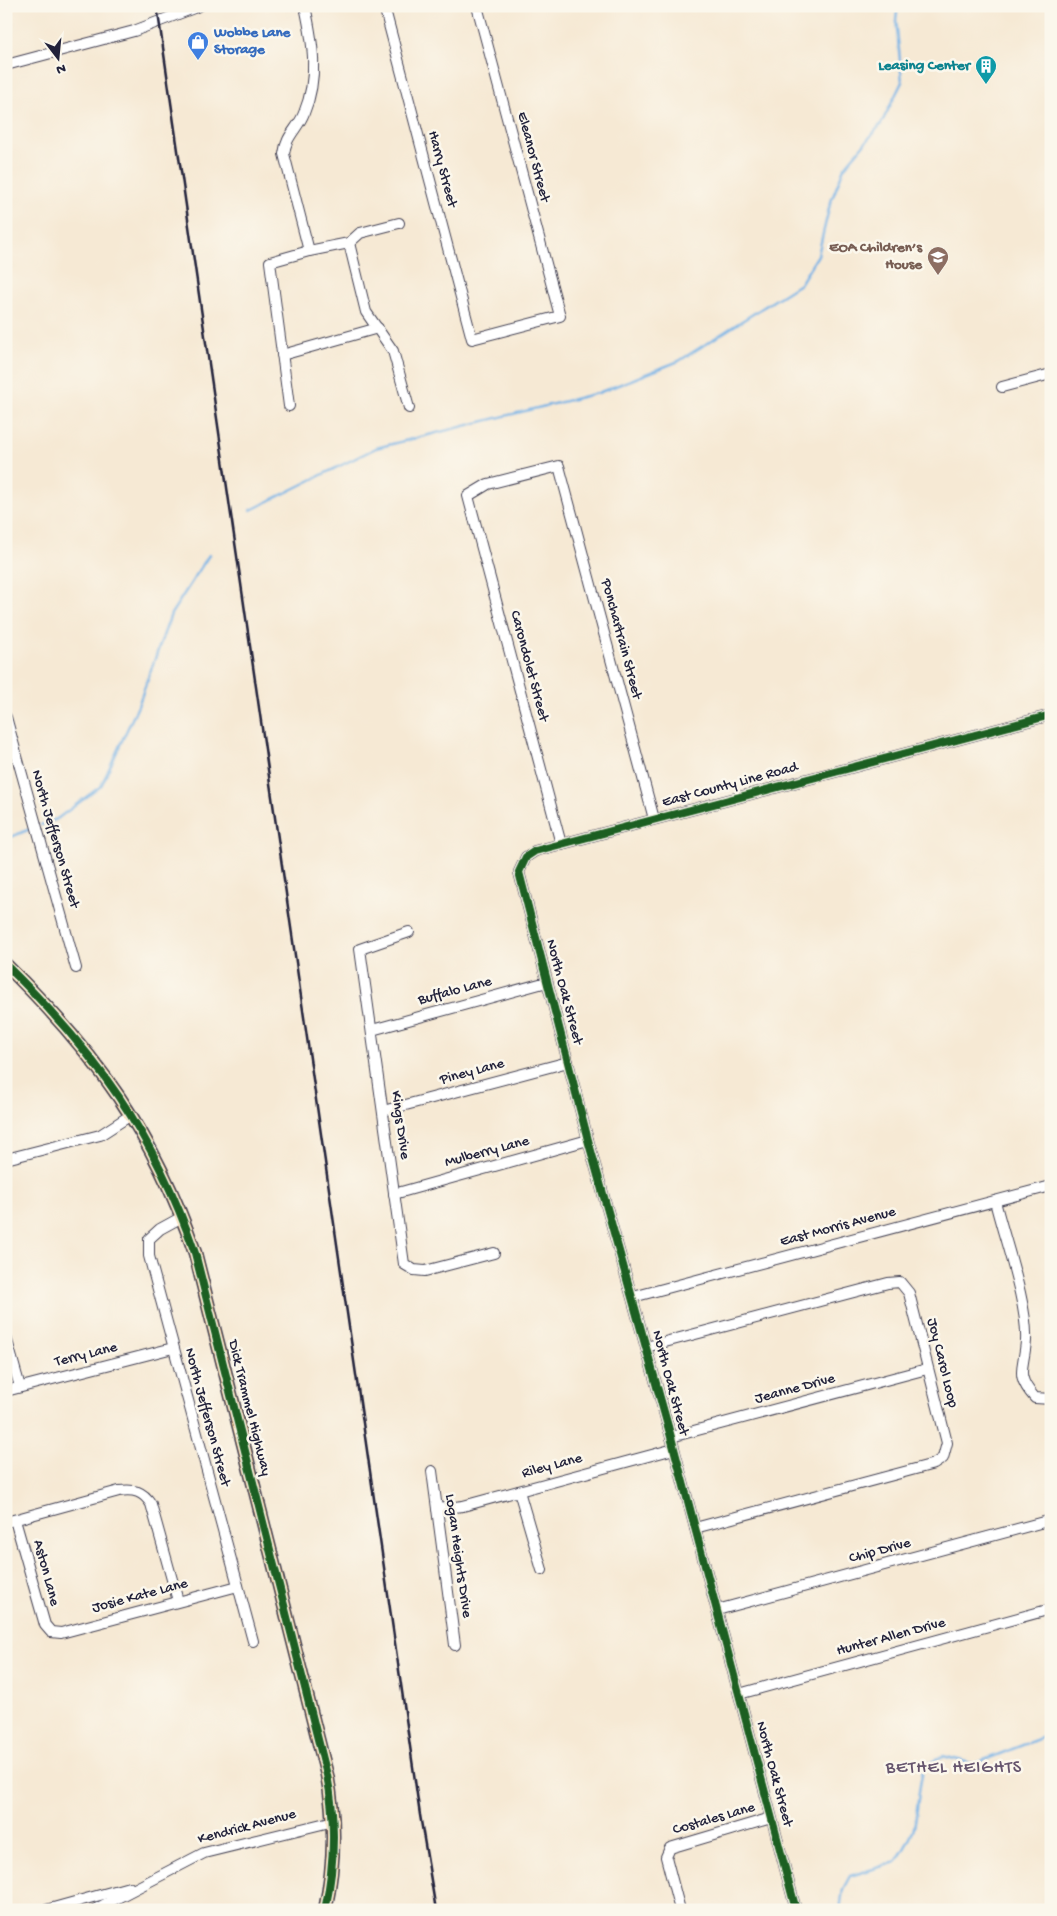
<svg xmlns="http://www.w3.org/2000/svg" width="1057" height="1916" viewBox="0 0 1057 1916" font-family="'Gochi Hand',sans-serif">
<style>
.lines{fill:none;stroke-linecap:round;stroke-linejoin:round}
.stream{stroke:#72b0e5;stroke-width:2.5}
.minor-casing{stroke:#424052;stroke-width:12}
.major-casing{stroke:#424052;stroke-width:15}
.minor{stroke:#fff;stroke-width:10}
.major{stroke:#fbbd6e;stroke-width:12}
.rail{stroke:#22223b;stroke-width:2.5}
.cycleway-casing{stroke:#fbf7ec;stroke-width:11}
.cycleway{stroke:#1b5e20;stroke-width:8}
.labels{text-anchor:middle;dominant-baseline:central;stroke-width:5;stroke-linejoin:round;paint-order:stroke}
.shop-label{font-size:15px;font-weight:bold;fill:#366cbe;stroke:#fbf7ec;text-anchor:start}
.culture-label{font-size:15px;font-weight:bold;fill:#0d838f;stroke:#fbf7ec;text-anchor:end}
.street-label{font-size:15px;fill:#22223b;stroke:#fbf7ec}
.education-label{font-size:15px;font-weight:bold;fill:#785e54;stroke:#fbf7ec;text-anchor:end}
.quarter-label{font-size:18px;letter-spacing:1px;fill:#66556e;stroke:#fbf7ec}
</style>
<rect width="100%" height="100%" fill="#fbf7ec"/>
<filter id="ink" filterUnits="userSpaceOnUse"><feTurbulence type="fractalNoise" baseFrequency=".02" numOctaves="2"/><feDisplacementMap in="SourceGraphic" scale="10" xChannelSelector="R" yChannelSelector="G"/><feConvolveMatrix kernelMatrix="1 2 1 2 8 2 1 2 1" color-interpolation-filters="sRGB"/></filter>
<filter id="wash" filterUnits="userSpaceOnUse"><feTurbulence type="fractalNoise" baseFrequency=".0096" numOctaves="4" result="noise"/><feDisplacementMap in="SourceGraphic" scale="20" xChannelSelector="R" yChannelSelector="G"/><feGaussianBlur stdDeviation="1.12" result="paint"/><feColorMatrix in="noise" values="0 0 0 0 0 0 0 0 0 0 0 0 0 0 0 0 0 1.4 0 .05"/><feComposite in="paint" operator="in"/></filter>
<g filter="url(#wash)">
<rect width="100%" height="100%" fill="#f6e9d4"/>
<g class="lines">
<!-- stream -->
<g class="stream">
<path d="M251,510L376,448L598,393L679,361L800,284L818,255L830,204L844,168L881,124L902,82L896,19L898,6"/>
<path d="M41,825L57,819L101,786L138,706L171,614L209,555"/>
<path d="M6,839L30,829"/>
<path d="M840,1910L843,1889L850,1876L896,1862C902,1852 909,1842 913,1831C919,1809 917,1786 925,1765L943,1756L974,1764L1051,1734"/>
</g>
</g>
</g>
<g filter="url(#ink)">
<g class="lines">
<!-- minor casing -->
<g class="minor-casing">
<g id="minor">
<path d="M305,6C313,43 319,77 304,113C298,129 286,135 284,154L309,251"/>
<path d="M384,6L472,339L560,316L477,6"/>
<path d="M6,65L134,31L199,6"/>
<path d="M349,243L366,312L393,351L409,408"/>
<path d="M282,355L378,328"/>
<path d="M1002,387L1051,374"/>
<path d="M289,406L270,262L309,251L349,243L360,233L399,223"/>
<path d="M6,717L76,968"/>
<path d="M561,844L468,496L488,484L559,466L654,819"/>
<path d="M409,932L360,949L404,1264L414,1270L425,1271L494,1253"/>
<path d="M372,1030L547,982"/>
<path d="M383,1111L568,1062"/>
<path d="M6,1159L100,1135L131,1115"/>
<path d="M394,1194L588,1140"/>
<path d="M995,1201C1004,1239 1028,1304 1026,1341C1024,1369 1014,1374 1035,1398L1051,1399"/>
<path d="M182,1217L160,1229L149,1239V1256L253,1641"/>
<path d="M633,1297L1051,1186"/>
<path d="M6,1337L20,1387"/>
<path d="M646,1347L888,1283L900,1282L909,1293L947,1443L943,1458L934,1464L695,1528"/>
<path d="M6,1391L173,1348"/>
<path d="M671,1437L927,1369"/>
<path d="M432,1471L455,1645"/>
<path d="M519,1491L542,1570"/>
<path d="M437,1509L463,1506L674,1449"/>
<path d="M15,1520L45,1625L51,1632L61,1633L238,1586"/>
<path d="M6,1522L119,1491C134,1489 143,1491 151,1504L178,1601"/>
<path d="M717,1610L1051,1520"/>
<path d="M739,1694L1051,1609"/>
<path d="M46,1910L129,1887"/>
<path d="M94,1910L204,1853L334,1821"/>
<path d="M680,1910L666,1857L670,1848L771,1818"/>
<path d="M796,1910L671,1437L588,1140L519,872L526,857L535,851L1051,715"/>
</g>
</g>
<!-- major casing -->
<g class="major-casing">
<path id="major" d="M6,965C96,1053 154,1133 195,1253L327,1775C336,1821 335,1864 325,1910"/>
</g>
<!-- minor -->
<use href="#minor" class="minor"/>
<!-- major -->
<use href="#major" class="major"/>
<!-- rail -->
<path class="rail" d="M157,6L420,1815L436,1910"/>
<!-- cycleway casing -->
<g class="cycleway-casing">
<g id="cycleway">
<path d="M6,965C96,1053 154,1133 195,1253L327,1775C336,1821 335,1864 325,1910"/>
<path d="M796,1910L671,1437L588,1140L519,872L526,857L535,851L1051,715"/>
</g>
</g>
<!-- cycleway -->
<use href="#cycleway" class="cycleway"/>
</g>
</g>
<!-- icons -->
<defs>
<g id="shop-pin" transform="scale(1.125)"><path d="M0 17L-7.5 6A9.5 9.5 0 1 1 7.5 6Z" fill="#3f7fe0" stroke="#fbf7ec"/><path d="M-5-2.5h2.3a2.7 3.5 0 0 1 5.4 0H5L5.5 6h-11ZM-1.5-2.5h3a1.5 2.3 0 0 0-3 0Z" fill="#fff"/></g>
<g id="building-pin" transform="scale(1.125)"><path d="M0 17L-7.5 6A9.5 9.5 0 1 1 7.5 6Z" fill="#0f9aa8" stroke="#fbf7ec"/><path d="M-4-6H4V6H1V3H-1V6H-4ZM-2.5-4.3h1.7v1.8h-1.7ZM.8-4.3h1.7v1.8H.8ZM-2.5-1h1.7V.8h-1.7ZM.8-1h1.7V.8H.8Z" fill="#fff"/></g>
<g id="school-pin" transform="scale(1.125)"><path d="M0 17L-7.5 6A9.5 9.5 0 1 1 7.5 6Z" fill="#8d6e63" stroke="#fbf7ec"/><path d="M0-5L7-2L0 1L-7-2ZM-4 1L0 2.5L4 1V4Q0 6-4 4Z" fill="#fff"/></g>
</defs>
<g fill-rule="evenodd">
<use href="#shop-pin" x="198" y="42"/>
<use href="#building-pin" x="986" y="66"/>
<use href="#school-pin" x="938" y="257"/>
</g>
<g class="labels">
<!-- shop labels -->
<g class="shop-label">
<text x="214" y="33">Wobbe Lane<tspan x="214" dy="17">Storage</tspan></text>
</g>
<!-- culture labels -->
<g class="culture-label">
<text x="970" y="66">Leasing Center</text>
</g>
<!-- street labels -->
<g class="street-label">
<text transform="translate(533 157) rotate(75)">Eleanor Street</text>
<text transform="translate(442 169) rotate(75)">Harry Street</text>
<text transform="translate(621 639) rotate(75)">Ponchartrain Street</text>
<text transform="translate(529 666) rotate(75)">Carondolet Street</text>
<text transform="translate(730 785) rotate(-15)">East County Line Road</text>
<text transform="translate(55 839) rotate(74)">North Jefferson Street</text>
<text transform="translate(455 991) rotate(-15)">Buffalo Lane</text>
<text transform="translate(564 992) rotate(75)">North Oak Street</text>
<text transform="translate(472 1072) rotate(-15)">Piney Lane</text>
<text transform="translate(400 1125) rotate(82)">Kings Drive</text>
<text transform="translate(487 1152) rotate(-15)">Mulberry Lane</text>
<text transform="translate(838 1227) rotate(-15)">East Morris Avenue</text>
<text transform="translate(86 1355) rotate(-14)">Terry Lane</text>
<text transform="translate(942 1363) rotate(76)">Joy Carol Loop</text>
<text transform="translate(670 1383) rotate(75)">North Oak Street</text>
<text transform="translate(795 1389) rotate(-15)">Jeanne Drive</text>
<text transform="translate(249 1408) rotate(76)">Dick Trammel Highway</text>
<text transform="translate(207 1417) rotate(75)">North Jefferson Street</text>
<text transform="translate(552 1466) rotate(-15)">Riley Lane</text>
<text transform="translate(880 1551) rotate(-15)">Chip Drive</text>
<text transform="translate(458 1556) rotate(82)">Logan Heights Drive</text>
<text transform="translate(46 1573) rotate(75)">Aston Lane</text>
<text transform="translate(140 1596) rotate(-15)">Josie Kate Lane</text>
<text transform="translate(891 1637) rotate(-15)">Hunter Allen Drive</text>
<text transform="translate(774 1774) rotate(75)">North Oak Street</text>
<text transform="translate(714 1819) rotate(-16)">Costales Lane</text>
<text transform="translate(247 1827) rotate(-15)">Kendrick Avenue</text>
</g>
<!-- education labels -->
<g class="education-label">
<text x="922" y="248">EOA Children’s<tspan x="922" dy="17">House</tspan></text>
</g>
<!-- quarter labels -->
<g class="quarter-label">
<text x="954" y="1768">BETHEL HEIGHTS</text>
</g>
</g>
<!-- margin -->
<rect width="1057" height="1916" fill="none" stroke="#fbf7ec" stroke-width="25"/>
<!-- north arrow -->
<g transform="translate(58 58) rotate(164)" stroke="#fbf7ec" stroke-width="4" paint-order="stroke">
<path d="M0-4L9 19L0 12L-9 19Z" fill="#22223b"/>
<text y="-8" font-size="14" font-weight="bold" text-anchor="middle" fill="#22223b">N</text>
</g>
</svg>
